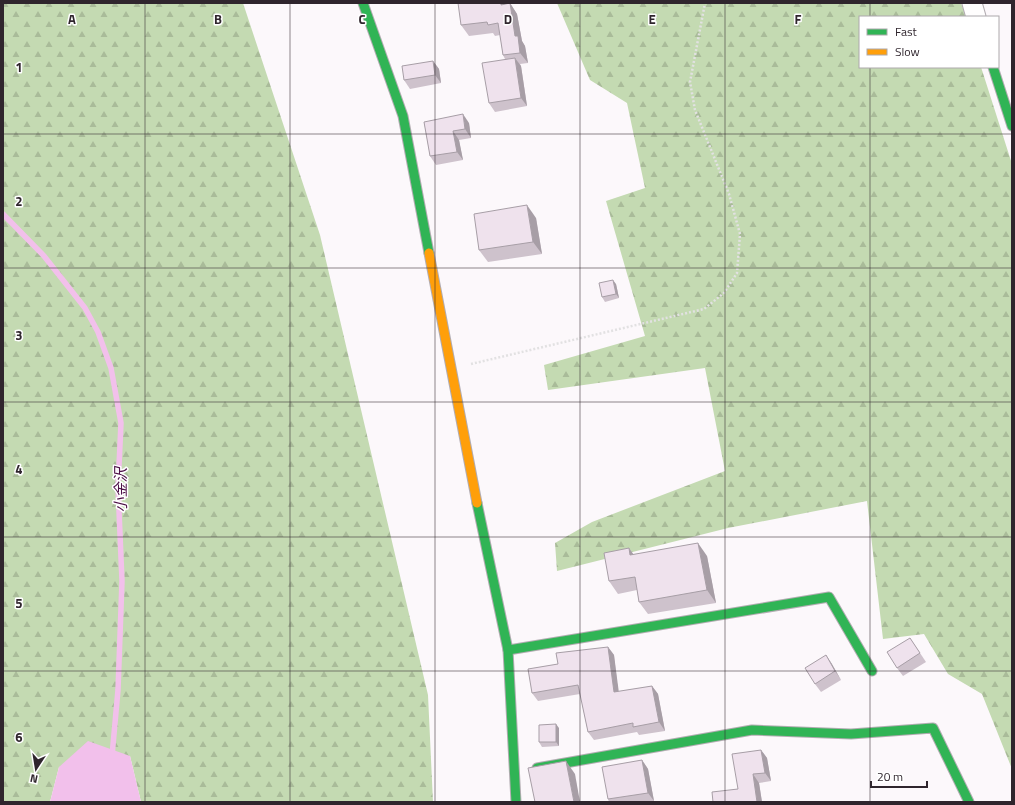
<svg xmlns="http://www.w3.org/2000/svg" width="1015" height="805" viewBox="0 0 1015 805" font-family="'Titillium Web','Noto Sans JP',sans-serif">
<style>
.forest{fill:url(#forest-firs)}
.water{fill:#f2c0eb}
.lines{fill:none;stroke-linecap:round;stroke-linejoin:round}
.stream{stroke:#f2c0eb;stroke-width:5.5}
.street-casing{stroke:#b2acb1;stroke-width:21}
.fast-casing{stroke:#b2acb1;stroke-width:11}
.slow-casing{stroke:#b2acb1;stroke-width:11}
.path{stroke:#e2e1e2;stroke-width:2.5;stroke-dasharray:2 2;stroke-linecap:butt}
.street{stroke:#fffefe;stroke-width:19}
.fast{stroke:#30b455;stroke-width:9}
.slow{stroke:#ff9f0a;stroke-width:9}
.wall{fill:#cec2cc}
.shaded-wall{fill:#a79ea6}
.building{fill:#efe2ed;stroke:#a79ea6}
.grid{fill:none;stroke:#2f252d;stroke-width:1;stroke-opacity:0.55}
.labels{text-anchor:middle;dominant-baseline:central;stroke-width:3;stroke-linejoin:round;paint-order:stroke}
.water-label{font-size:15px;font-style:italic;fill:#4c0f47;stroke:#fff}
.grid-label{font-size:13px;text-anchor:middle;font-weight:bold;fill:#2f252d;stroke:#fff;stroke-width:3;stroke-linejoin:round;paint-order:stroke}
</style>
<defs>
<pattern id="forest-firs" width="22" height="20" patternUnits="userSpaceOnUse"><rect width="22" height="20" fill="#c4dab2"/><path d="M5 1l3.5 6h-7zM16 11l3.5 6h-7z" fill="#a9bb99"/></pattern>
</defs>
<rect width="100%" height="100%" fill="#fcf8fb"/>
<!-- forest -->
<g class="forest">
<path d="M3,3H243L320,235L428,695L433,802H141L130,756L59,767L50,802H3Z"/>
<path d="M557,3H961L966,17H860V67H981L1012,164V769L982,694L948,674L924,634L883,639L867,501L728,528L557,571L555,543L592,522L725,471L705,368L548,390L544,365L645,336L606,201L645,188L627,103L590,80Z"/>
</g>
<!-- water -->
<path class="water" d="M88,741L130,756L141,802H50L59,767Z"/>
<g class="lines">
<!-- stream -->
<path class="stream" d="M3,214L44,256L85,308L98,332L111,368L121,423L118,487L122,581L118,690L112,756"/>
<!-- street casing -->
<g class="street-casing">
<path id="street" d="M972,3L976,17"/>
</g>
<!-- fast casing -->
<g class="fast-casing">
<g id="fast">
<path d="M363,3L403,116L429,253"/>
<path d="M993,67L1012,126"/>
<path d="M477,503L508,650L516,802"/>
<path d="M508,650L829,597L872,671"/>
<path d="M537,768L752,730L851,734L933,728L969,802"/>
</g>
</g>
<!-- slow casing -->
<g class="slow-casing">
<path id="slow" d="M429,253L477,503"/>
</g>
<!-- path -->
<path class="path" d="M471,364L704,309L724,293L737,273L740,234L729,194L695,110L690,82L705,3"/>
<!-- street -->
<use href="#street" class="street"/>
<!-- fast -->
<use href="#fast" class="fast"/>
<!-- slow -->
<use href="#slow" class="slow"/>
</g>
<!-- wall -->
<g class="wall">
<path d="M510,3L517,14L522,41L525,46L528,63L520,64L521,66L527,106L495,112L489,103L505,59L503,55L500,35L495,36L493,33L469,36L461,25L507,4Z"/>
<path d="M433,61L439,69L441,83L410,89L404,80Z"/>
<path d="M424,122L469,123L471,138L459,140L463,160L436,165L430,156Z"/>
<path d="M536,218L542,254L488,262L479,250Z"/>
<path d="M616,284L619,298L605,302L602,297Z"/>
<path d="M629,548L633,554L707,556L716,603L648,614L639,602L637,590L618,594L609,581Z"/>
<path d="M910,638L926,662L903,676L897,668Z"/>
<path d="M608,647L614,655L618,692L652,686L658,694L665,731L639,735L637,732L594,740L588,732L580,694L538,701L532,693L558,664Z"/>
<path d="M826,655L841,680L821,692L815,684Z"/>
<path d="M559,728V746L542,747L539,742Z"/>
<path d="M761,750L767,758L771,781L759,783L762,802H713L738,789Z"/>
<path d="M642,760L648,769L654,801L649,802H609L608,799Z"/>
</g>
<!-- shaded-wall -->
<g class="shaded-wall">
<path d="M501,3H507L509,15L501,5Z"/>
<path d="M510,3L517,14L522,41L525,46L528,63L520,53L515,36Z"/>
<path d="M515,58L521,66L527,106L521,98Z"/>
<path d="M433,61L439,69L441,83L435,75Z"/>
<path d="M463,114L469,123L471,138L465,129Z"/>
<path d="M453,131L459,140L463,160L457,152Z"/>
<path d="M527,205L536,218L542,254L533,242Z"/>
<path d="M613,280L616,284L619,298L616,294Z"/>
<path d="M698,543L707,556L716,603L707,590Z"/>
<path d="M629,548L638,561L630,555Z"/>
<path d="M608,647L614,655L620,701L614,692Z"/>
<path d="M826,655L832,664L841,680L835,671Z"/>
<path d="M652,686L658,694L665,731L659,722Z"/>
<path d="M556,724L559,728V746L556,742Z"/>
<path d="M761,750L767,758L771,781L765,773Z"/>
<path d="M642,760L648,769L654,801L648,793Z"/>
<path d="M566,761L575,774L580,802H574Z"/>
<path d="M753,774L759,783L762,802H757Z"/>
</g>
<!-- building -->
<g class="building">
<path d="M458,3H501V5L510,3L515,36H518L520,53L503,55L498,23L488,25L487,22L461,25Z"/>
<path d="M515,58L521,98L489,103L482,63Z"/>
<path d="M433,61L435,75L404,80L402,66Z"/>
<path d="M463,114L465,129L453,131L457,152L430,156L424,122Z"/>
<path d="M527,205L533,242L479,250L474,214Z"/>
<path d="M613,280L616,294L602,297L599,283Z"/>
<path d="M698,543L707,590L639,602L635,577L609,581L604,553L629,548L630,555Z"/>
<path d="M910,638L920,653L897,668L887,652Z"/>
<path d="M608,647L614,692L652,686L659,722L633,727V723L588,732L578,685L532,693L528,669L558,664L556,653Z"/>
<path d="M826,655L835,671L815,684L805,668Z"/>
<path d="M556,724V742H539V725Z"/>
<path d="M761,750L765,773L753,774L757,802H713L712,792L738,789L732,754Z"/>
<path d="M642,760L648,793L608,799L602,767Z"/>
<path d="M566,761L574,802H535L528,768Z"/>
</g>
<!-- grid -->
<path class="grid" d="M145,3V802M290,3V802M435,3V802M580,3V802M725,3V802M870,3V17M870,67V802M3,134H1012M3,268H1012M3,402H1012M3,537H1012M3,671H1012"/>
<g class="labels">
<!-- water labels -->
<g class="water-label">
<text transform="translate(120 490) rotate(-90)">小金沢</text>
</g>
</g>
<g class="grid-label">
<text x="72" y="24">A</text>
<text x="218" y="24">B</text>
<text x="362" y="24">C</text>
<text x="508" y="24">D</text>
<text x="652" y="24">E</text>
<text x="798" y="24">F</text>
<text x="19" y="72">1</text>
<text x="19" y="206">2</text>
<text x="19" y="340">3</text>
<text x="19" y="474">4</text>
<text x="19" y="608">5</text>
<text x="19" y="742">6</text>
</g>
<!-- border -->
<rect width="1015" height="805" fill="none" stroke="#2f252d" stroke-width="8"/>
<!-- legend -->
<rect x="859" y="16" width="140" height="52" fill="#ffffff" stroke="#aca8ab"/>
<rect x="867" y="29" width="20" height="6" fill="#30b455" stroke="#aca8ab"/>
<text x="895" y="36" font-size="12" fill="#2f252d">Fast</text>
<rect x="867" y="49" width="20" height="6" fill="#ff9f0a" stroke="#aca8ab"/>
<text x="895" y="56" font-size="12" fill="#2f252d">Slow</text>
<!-- north arrow -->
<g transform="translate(36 769) rotate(192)" stroke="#ffffff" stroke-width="3" paint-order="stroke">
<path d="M0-3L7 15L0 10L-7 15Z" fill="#2f252d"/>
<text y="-6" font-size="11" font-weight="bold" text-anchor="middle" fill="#2f252d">N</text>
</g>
<!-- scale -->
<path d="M871 781v6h56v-6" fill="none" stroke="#2f252d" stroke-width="2"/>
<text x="877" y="781" font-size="12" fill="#2f252d" stroke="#ffffff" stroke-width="3" paint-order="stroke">20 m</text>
</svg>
